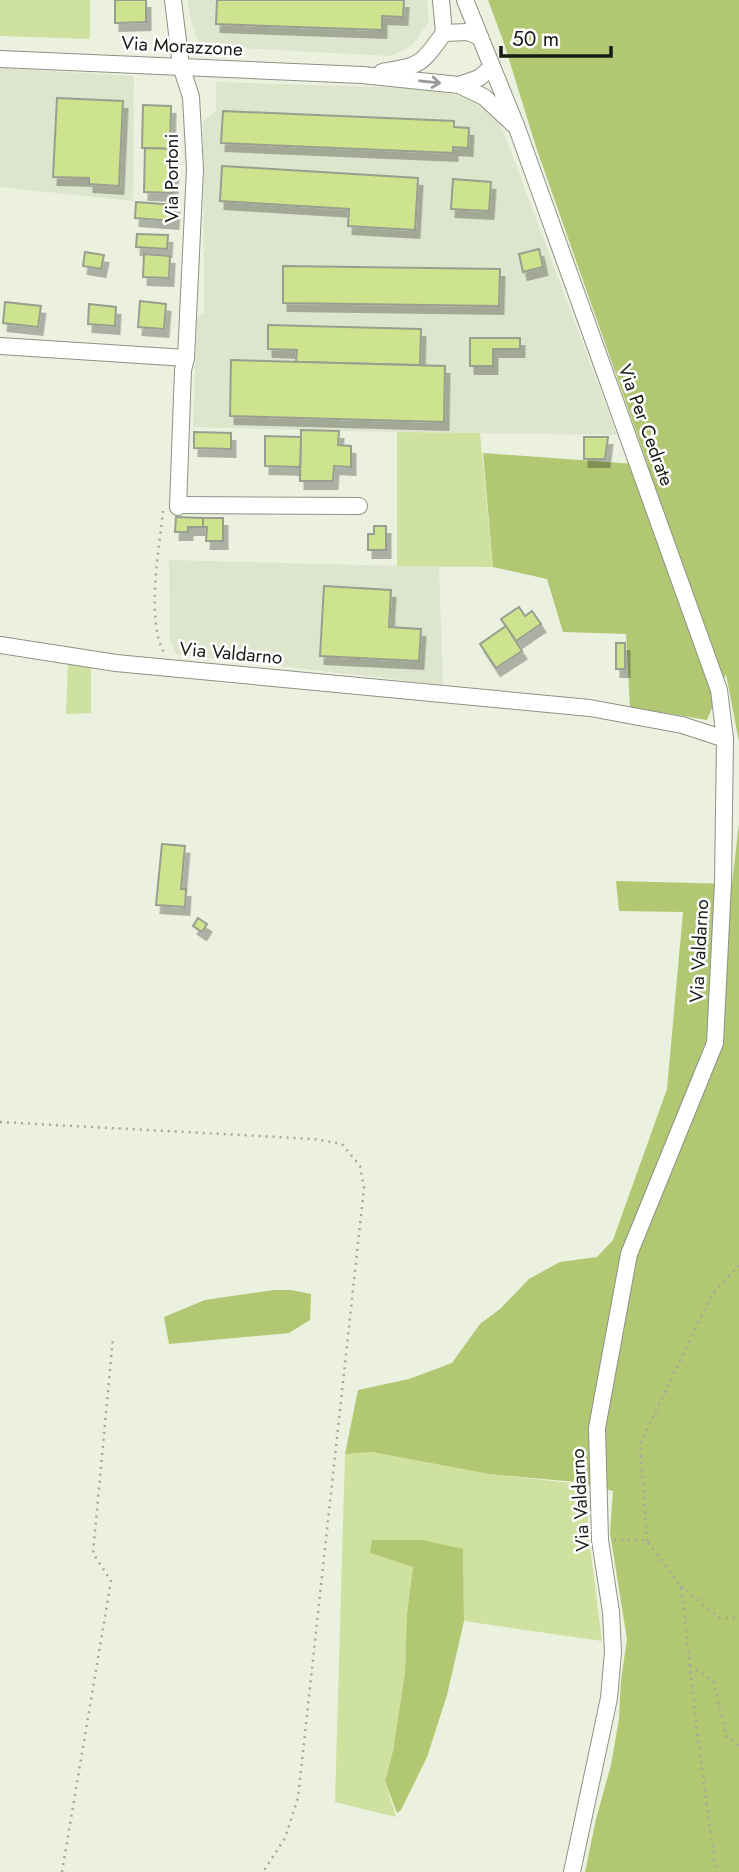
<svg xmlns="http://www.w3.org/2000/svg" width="739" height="1872" viewBox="0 0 739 1872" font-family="Jost,sans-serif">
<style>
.built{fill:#dee5cd}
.green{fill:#cfe19e}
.forest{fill:#b2c771}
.building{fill:#cee38d;stroke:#9a9e8f;stroke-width:2;filter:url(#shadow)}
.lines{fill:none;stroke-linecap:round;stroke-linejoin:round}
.minor-casing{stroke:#8d9283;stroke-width:18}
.path{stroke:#a5a99c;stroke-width:2.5;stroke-dasharray:2 5;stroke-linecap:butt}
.minor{stroke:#fff;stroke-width:16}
.oneway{stroke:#989896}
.labels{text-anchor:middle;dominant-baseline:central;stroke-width:5;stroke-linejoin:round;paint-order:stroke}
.street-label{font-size:19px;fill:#191b15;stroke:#fff}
</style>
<defs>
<filter id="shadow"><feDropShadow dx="4.5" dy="8" stdDeviation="0" flood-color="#0004"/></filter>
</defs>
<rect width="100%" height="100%" fill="#ebf0df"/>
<!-- built -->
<g class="built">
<path d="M187,0H427L429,21L412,46L390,56L200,46L192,24Z"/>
<path d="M0,68L134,76L133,201L0,187Z"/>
<path d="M216,82L412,88L470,97L501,125L617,435L339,431L193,427L197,318L204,313L203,121L216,111Z"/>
<path d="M169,560L439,567L443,685L176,654L170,640Z"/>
</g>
<!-- green -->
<g class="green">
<path d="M0,0H90V39L0,36Z"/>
<path d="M397,432L480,433L493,567L397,566Z"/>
<path d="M68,661L91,665V713L66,714Z"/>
<path d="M372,1452L489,1474L588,1485V1531L602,1641L464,1621L463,1549L371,1553L413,1567L407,1614L405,1672L393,1751L385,1781L396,1817L335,1802L345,1454Z"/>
</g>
<!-- forest -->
<g class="forest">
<path d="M488,0H739V742L726,674L707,720L630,707L626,634L563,632L547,579L493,567L483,453L648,465L537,150L504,43Z"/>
<path d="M739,823V1872H585L596,1819L611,1765L619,1719L621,1680L627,1639L610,1533L613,1491L576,1482L489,1474L372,1452L345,1454L358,1390L409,1379L452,1363L480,1324L500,1309L529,1279L560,1262L597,1257L613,1240L667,1089L683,912L619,911L616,881L732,884Z"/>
<path d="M274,1290H291L311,1294L310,1320L289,1333L169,1344L164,1317L205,1300Z"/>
<path d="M372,1540H422L463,1549L464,1621L447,1695L427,1757L401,1810L397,1813L385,1781L393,1751L405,1672L407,1614L413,1567L370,1553Z"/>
</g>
<!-- building -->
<g class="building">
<path d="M115,0H146V22L115,23Z"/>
<path d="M217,0H404L403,17L382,16V30L216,24Z"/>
<path d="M57,98L123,101L119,186L89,184V178L53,177Z"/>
<path d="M143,105L171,106L170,149L142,148Z"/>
<path d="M223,111L454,121V127L469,128L468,148L453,147V153L221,143Z"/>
<path d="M145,148L174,149L173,193L144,192Z"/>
<path d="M222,166L418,178L415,230L348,226L349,209L220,201Z"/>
<path d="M453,179L491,182L489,211L451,209Z"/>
<path d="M136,202L175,205L174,221L135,218Z"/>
<path d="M137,234L168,235L167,249L136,247Z"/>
<path d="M539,249L543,267L523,272L519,254Z"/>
<path d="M85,252L104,255L101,269L83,266Z"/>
<path d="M144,254L170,256L169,278L143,277Z"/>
<path d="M283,266L500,269L499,306L283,303Z"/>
<path d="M140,301L166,304L164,329L138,327Z"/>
<path d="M5,302L41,306L38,327L3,323Z"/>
<path d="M89,304L116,307L115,326L88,324Z"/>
<path d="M268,325L421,329L420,365L296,362L297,350L268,349Z"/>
<path d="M470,338H520V349H493V366H470Z"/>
<path d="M231,360L445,366L444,422L230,416Z"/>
<path d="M301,430L339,431L338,445L351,446V467L334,466L333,481H300Z"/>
<path d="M194,432L231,433V449L194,448Z"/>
<path d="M265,436L301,437L300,467L265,466Z"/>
<path d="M584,437H608L605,459H584Z"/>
<path d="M176,517L203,518V527H188V532H175Z"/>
<path d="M203,518H223V541H206L207,527H203Z"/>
<path d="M374,526H386V550H368V534H374Z"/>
<path d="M324,586L391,590L389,627L421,629L419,661L320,656Z"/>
<path d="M519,607L525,616L532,611L541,624L516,641L501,619Z"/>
<path d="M506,626L522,651L496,668L480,644Z"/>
<rect x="616" y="643" width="9" height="26"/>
<path d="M162,844L185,846L181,889H186L185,907L156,905Z"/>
<path d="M198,918L207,924L202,932L193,926Z"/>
</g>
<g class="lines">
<!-- minor casing -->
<g class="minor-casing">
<g id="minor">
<path d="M441,0L444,33"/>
<path d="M465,0L517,128L719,690L725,739L723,883L715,1043L629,1254L597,1428L600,1540L611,1612L613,1652L609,1698L572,1872"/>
<path d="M0,59L362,75L459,85L479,78L492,67"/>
<path d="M382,72C421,65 420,66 444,33L468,32L480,37"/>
<path d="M459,85L484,97L513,124"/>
<path d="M0,346L186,358L195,169L191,97L181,66L173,0"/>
<path d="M178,505L359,506"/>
<path d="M178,507L183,370L186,358"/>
<path d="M0,645L116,663L590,708L682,725L725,739"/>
</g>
</g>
<!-- path -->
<g class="path">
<path d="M163,511C159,551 146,619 164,653"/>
<path d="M0,1122L314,1139L342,1144L360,1166L364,1188L298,1798L285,1838L263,1872"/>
<path d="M614,1540L647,1541L681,1586L699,1747L716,1872"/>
<path d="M647,1541L640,1444L711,1296L739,1265"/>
<path d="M681,1586L720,1618H739"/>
<path d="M690,1666L713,1680L726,1736L739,1746"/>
<path d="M62,1872L111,1581L93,1553L113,1337"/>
</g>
<!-- minor -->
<use href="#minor" class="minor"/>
</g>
<!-- one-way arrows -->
<defs><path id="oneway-shaft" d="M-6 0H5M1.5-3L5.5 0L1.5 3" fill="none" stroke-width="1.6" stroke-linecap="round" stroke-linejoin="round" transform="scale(1.75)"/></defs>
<use class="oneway" href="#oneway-shaft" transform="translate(430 82) rotate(6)"/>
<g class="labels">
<!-- street labels -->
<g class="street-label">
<text transform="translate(182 46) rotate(3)">Via Morazzone</text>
<text transform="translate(171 178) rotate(-90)">Via Portoni</text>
<text transform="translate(646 425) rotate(70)">Via Per Cedrate</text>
<text transform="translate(231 653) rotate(5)">Via Valdarno</text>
<text transform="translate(699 951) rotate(-87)">Via Valdarno</text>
<text transform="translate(580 1500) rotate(-93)">Via Valdarno</text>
</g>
</g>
<!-- scale -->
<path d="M501 46v10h110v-10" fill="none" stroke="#191b15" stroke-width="3.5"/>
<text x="512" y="46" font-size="21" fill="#191b15" stroke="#ffffff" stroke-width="5" paint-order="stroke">50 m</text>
</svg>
